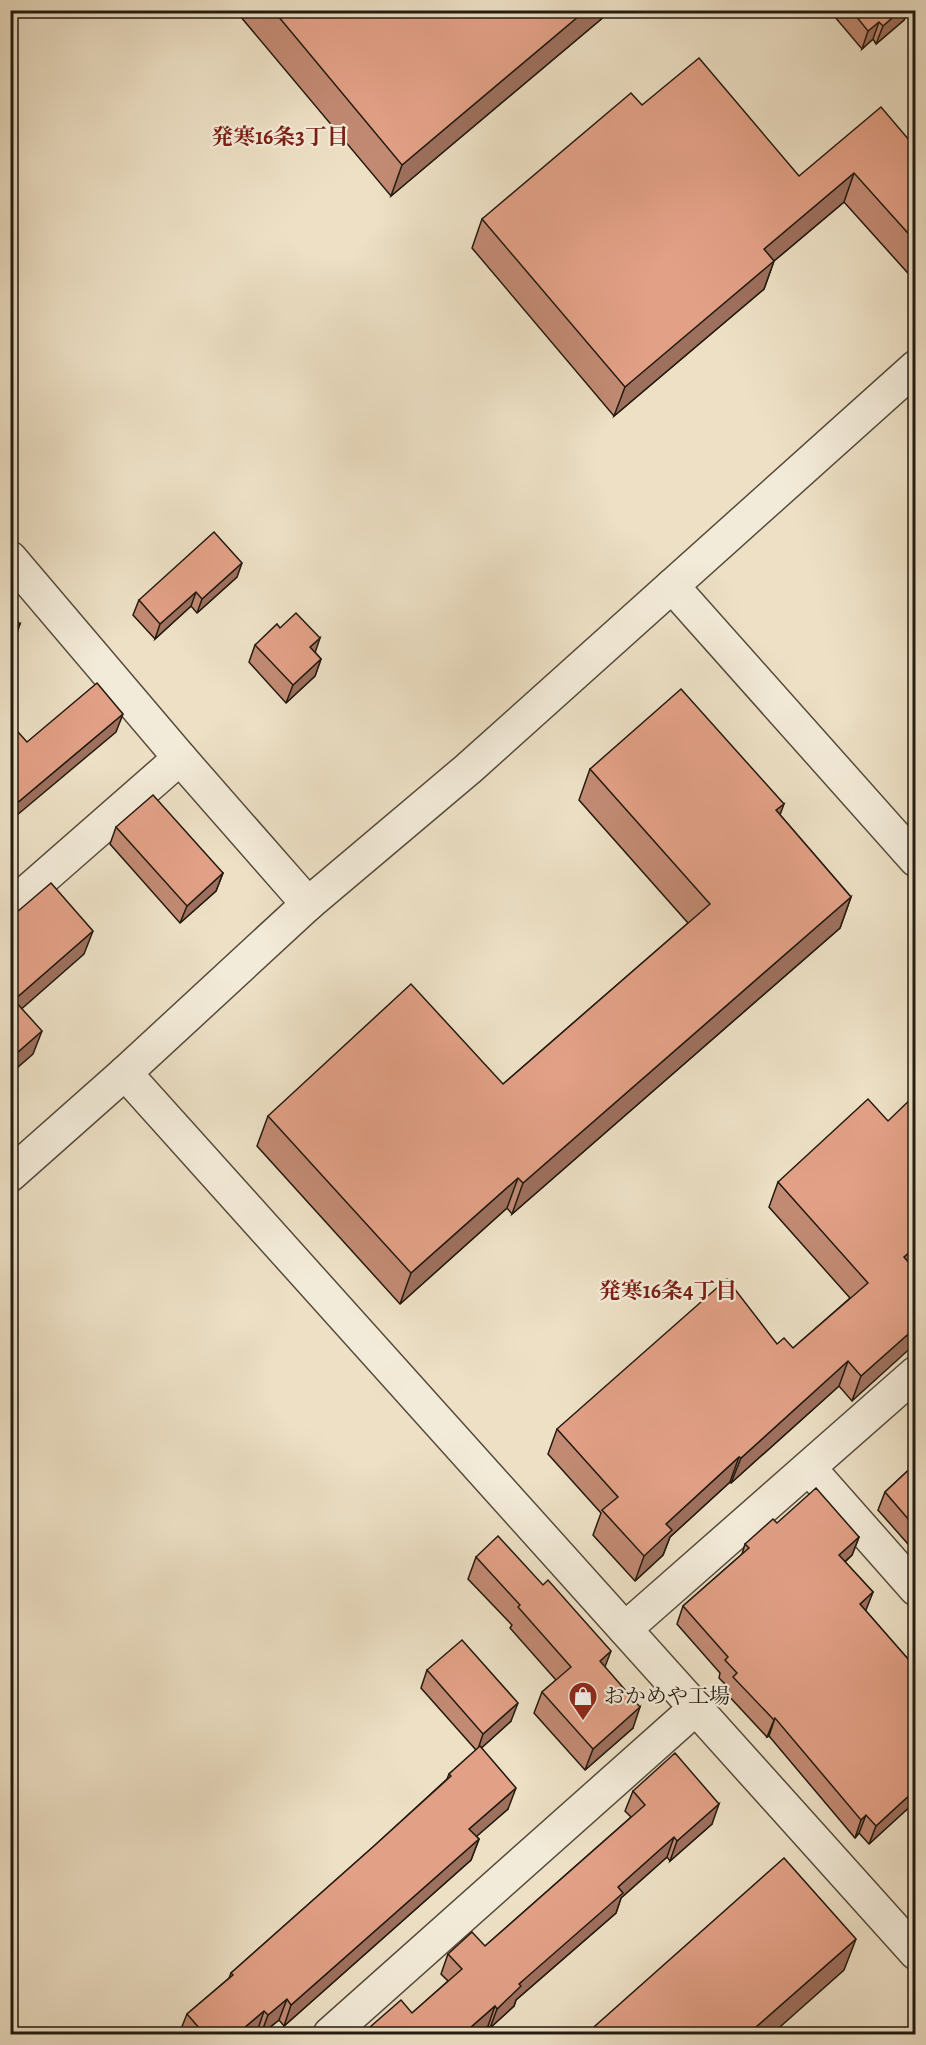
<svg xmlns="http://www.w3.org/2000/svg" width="926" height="2045" viewBox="0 0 926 2045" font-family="Alegreya,'Noto Serif JP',serif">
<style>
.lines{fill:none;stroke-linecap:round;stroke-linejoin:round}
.minor-casing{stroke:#564c3d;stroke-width:36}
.minor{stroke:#f3ebd9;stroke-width:33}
.wall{fill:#c28a73;stroke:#241b10;stroke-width:1.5}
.shaded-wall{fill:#9e705e;stroke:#241b10;stroke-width:1.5}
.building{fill:#e2a086;stroke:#241b10;stroke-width:1.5}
.labels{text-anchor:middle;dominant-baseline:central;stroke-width:4.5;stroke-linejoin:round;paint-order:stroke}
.poi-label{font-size:21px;fill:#241b10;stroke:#f3ebd9;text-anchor:start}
.neighbourhood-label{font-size:22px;font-weight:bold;fill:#7a1f14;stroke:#f3ebd9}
</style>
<rect width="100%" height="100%" fill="#ede0c5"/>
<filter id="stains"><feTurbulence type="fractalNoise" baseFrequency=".00333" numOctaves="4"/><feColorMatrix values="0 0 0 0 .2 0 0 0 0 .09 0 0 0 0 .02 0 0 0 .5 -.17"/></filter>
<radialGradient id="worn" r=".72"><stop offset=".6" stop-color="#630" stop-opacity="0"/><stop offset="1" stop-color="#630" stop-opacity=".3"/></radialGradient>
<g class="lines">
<!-- minor casing -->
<g class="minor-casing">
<g id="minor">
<path d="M10,558L180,758L308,904"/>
<path d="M672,586L916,860"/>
<path d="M10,907L180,758"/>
<path d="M125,1073L916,1953"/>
<path d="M10,1175L125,1073L308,904L468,769L916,367"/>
<path d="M809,1468L916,1589"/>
<path d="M625,1629L916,1373"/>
<path d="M330,2034L696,1708"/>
</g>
</g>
<!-- minor -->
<use href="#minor" class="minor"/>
</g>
<!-- wall -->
<g class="wall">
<path d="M235,10H612L391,196Z"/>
<path d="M829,10H908L904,20L876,44L873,39L862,49Z"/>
<path d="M642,105L799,176L915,147V281L844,202L774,261L764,289L614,416L472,248L482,219Z"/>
<path d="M237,577L197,613L191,606L155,639L133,615L139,600Z"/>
<path d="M280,628L315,652L321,659L315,676L286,703L249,662L255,645Z"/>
<path d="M590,769L780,815L851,897L840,928L512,1214L507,1208L400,1304L257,1146L268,1116L503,1084L688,923L579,800Z"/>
<path d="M116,827L223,873L216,891L180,923L110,844Z"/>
<path d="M778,1182L913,1267L852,1401L839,1386L731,1483L730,1482L670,1537L663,1555L635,1581L593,1535L601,1513L548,1454L557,1429L777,1344L793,1348L850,1298L769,1207Z"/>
<path d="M915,1464V1552L878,1510L885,1492Z"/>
<path d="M777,1523L859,1537L852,1555L845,1562L873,1592L865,1610L915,1667V1802L869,1844L859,1833L855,1838L769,1736L767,1737L727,1694L729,1688L719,1678L720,1673L677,1624L683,1606L742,1554L745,1544Z"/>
<path d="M476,1557L605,1667L633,1728L585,1770L534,1713L542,1692L556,1680L510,1628L512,1625L468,1579Z"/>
<path d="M427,1670L511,1721L481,1748L508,1809L476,1836L479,1839L471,1860L284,2026L279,2020L262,2034H260L257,2032L253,2034H179L187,2014L229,1978L231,1973L374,1846L447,1779L449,1774L476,1750L421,1688Z"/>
<path d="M633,1791L712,1824L670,1861L667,1857L621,1898L616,1913L516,2000L514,2006L490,2028L488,2026L412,2013L448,1981L441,1974L448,1954L485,1946L631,1817L625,1811Z"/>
<path d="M915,1882V1901L911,1896Z"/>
</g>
<!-- shaded-wall -->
<g class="shaded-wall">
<path d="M586,10H612L391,196L402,165Z"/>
<path d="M901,10H908L904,20L876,44L883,26Z"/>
<path d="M879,22L873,39L862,49L868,31Z"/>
<path d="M854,173L844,202L774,261L764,289L614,416L625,387L764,249Z"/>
<path d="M242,563L237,577L197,613L202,599Z"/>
<path d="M196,592L191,606L155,639L160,624Z"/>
<path d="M20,624L14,642L10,644V632Z"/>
<path d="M320,638L314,656L310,647Z"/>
<path d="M321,659L315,676L286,703L293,685Z"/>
<path d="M123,714L116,732L10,821V809Z"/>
<path d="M784,804L773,834L776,810Z"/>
<path d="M223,873L216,891L180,923L187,906Z"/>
<path d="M851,897L840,928L512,1214L523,1183Z"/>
<path d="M93,931L84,954L10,1019L14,1000Z"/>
<path d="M42,1031L33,1054L10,1074V1059Z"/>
<path d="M518,1178L507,1208L400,1304L411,1273Z"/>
<path d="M915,1247V1264L895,1282L904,1257Z"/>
<path d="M915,1328V1344L852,1401L861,1376Z"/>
<path d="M848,1361L839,1386L731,1483L741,1458Z"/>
<path d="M739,1457L730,1482L670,1537L663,1555L635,1581L644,1556L666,1524Z"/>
<path d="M859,1537L852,1555L832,1573L839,1555Z"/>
<path d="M873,1592L866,1610L853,1621L860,1604Z"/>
<path d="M611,1651L603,1672L600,1661Z"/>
<path d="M518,1703L511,1721L477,1752L483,1734Z"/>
<path d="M640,1707L633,1728L585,1770L593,1749Z"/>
<path d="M775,1718L769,1736L767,1737L774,1720Z"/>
<path d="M516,1788L508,1809L462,1849L469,1829Z"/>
<path d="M915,1790V1802L869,1844L876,1826Z"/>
<path d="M719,1804L712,1824L670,1861L677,1841Z"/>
<path d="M866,1815L859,1833L855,1838L861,1820Z"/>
<path d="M674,1837L667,1857L621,1898L616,1913L516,2000L514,2006L490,2028L497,2009L519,1984L618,1887Z"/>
<path d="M479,1839L471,1860L284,2026L291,2005Z"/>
<path d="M856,1939L844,1970L772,2034H748Z"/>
<path d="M287,1999L279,2020L261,2034L268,2015Z"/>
<path d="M495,2006L488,2026L478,2034H463Z"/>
<path d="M264,2011L257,2032L253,2034H237Z"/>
</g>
<!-- building -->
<g class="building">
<path d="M273,10H586L402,165Z"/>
<path d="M851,10H901L883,26L879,22L868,31Z"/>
<path d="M699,58L799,176L881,107L915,147V241L854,173L764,249L774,261L625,387L482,219L631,93L642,105Z"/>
<path d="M214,532L242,563L202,599L196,592L160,624L139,600Z"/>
<path d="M10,613L20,624L10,632Z"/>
<path d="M296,613L320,638L310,647L321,659L293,685L255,645L277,624L280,628Z"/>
<path d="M97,683L123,714L10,809V723L27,742Z"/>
<path d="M681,689L784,804L776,810L851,897L523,1183L518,1178L411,1273L268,1116L411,984L503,1084L710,904L590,769Z"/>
<path d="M153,795L223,873L187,906L116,827Z"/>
<path d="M51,883L93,931L14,1000L42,1031L10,1059V918Z"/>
<path d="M915,1095V1247L904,1257L915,1270V1328L861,1376L848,1361L741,1458L739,1457L666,1524L672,1530L644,1556L602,1510L618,1497L557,1429L727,1279L777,1344L784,1338L793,1348L868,1283L778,1182L868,1099L888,1121Z"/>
<path d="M915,1464V1527L885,1492Z"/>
<path d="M816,1488L859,1537L839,1555L873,1592L860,1604L915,1667V1790L876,1826L866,1815L861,1820L775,1718L774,1720L733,1677L737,1673L725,1660L728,1657L683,1606L749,1548L745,1544L773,1519L777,1523Z"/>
<path d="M498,1536L543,1585L548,1580L611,1651L600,1661L640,1707L593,1749L542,1692L571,1667L518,1607L520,1605L476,1557Z"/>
<path d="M462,1640L518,1703L483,1734L427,1670Z"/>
<path d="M480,1746L516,1788L469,1829L479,1839L291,2005L287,1999L268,2015L264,2011L237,2034H194L200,2029L187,2014L233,1975L231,1973L374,1846L451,1776L449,1774Z"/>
<path d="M675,1753L719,1804L677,1841L674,1837L618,1887L623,1893L519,1984L521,1986L497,2009L495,2006L463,2034H362L401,2000L412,2013L462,1969L448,1954L472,1932L485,1946L645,1805L633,1791Z"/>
<path d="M784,1858L856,1939L748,2034H586Z"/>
</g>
<!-- icons -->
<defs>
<g id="shop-pin" transform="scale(1.5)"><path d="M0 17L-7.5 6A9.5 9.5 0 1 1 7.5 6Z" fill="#8f2418" stroke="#f3ebd9"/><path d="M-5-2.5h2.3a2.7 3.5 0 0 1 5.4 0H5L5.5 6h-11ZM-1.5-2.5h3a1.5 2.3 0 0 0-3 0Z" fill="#fff"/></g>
</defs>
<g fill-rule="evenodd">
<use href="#shop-pin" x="583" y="1696"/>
</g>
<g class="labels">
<!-- poi labels -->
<g class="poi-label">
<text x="604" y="1696">おかめや工場</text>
</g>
<!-- neighbourhood labels -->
<g class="neighbourhood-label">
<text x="280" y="137">発寒16条3丁目</text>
<text x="668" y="1291">発寒16条4丁目</text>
</g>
</g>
<!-- margin -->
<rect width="926" height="2045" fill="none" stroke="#ede0c5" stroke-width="36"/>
<rect x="12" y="12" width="902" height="2021" fill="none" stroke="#241b10" stroke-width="3"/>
<rect x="18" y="18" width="890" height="2009" fill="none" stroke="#241b10" stroke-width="1.5"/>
<rect width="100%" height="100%" filter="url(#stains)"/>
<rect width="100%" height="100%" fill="url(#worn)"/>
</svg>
